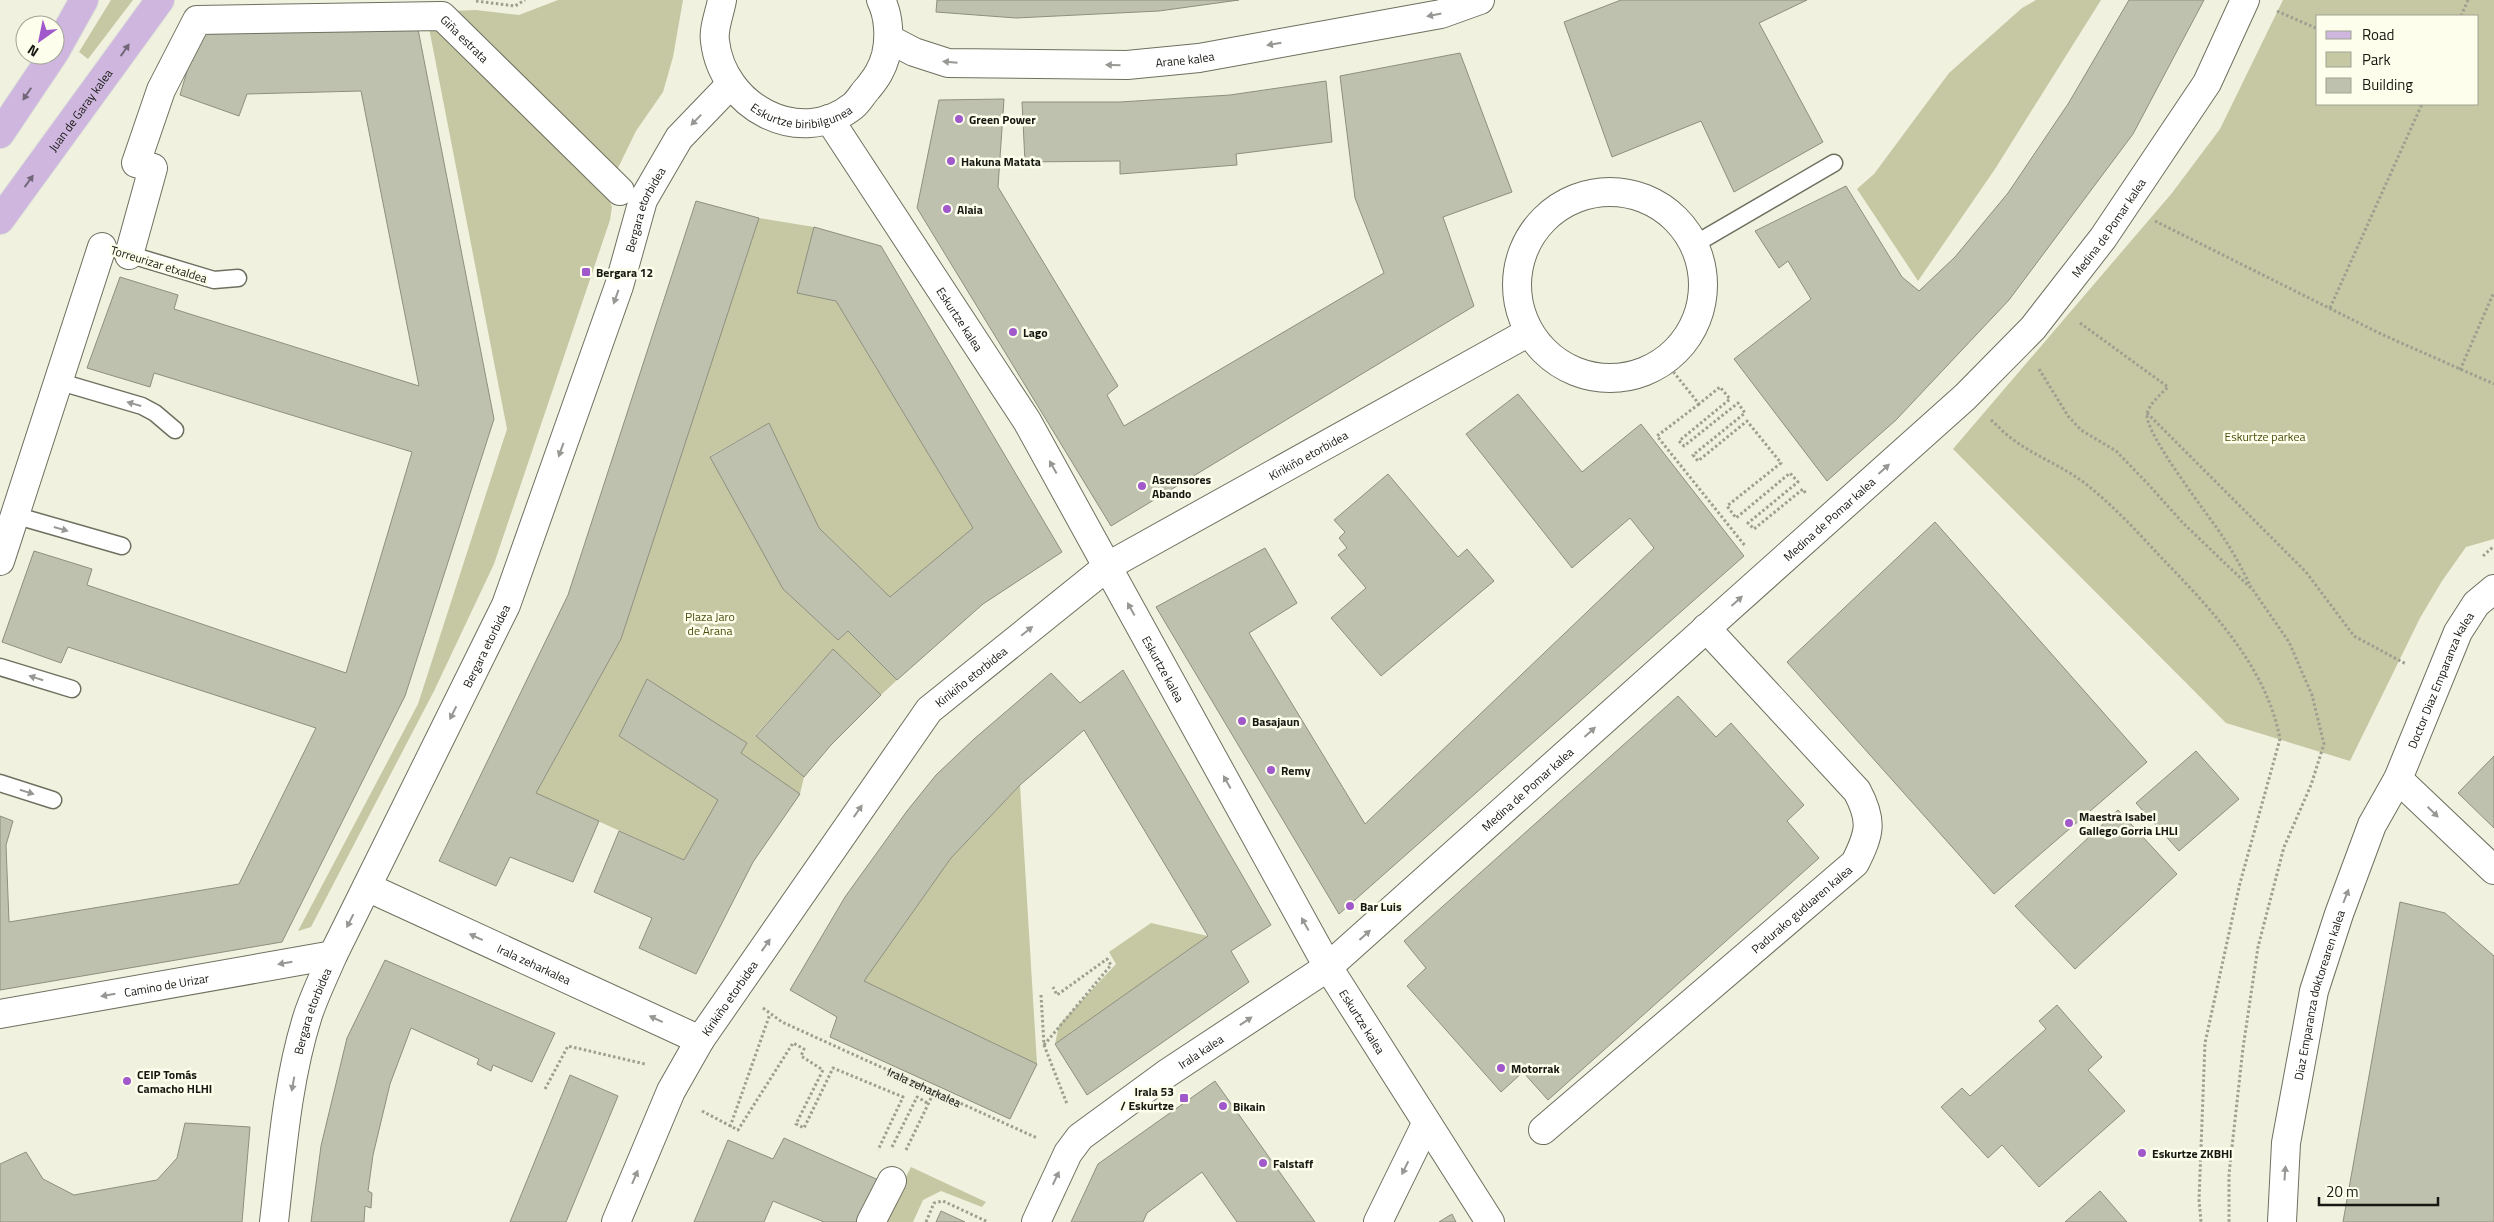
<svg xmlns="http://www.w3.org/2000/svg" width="2494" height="1222" viewBox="0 0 2494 1222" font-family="'Titillium Web',sans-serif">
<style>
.green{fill:#c5c8a3;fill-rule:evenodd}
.building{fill:#bfc1af;stroke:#8e8f7e}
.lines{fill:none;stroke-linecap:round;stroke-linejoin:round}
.lane-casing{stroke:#6e705f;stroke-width:19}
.street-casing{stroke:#6e705f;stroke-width:30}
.primary-casing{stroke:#dadad9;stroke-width:30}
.path{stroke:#9d9f90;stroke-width:3;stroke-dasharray:2.5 2.5;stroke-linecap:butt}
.lane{stroke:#fff;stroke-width:16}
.street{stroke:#fff;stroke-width:28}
.primary{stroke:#ceb6df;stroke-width:28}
.oneway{fill:#979794}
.oneway2{fill:#726778}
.poi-dot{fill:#a058cb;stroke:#fdffec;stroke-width:2}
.labels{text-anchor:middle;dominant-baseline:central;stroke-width:5;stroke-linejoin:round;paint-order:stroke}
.street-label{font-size:12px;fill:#171811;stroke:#fdffec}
.poi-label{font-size:12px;font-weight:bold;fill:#171811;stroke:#fdffec;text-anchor:start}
.park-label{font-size:12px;fill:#4b4e0c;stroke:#fdffec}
</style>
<rect width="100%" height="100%" fill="#f0f2df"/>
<!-- green -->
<g class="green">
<path d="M111,0H133L88,59L79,52Z"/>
<path d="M558,0H683L673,57L663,92L636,131L617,170L451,11L476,10L519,15Z"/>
<path d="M2036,0H2101L1995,169L1918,281L1857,189L1874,174L1949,73L2022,8Z"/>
<path d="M2283,0H2494V539L2466,547L2442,581L2420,618L2350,761L2226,723L1953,449L2172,193L2220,129ZM2318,16H2478V104H2318Z"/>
<path d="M429,28L441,29L605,190L612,207L610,220L494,564L434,691L311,927L298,931L418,704L507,429Z"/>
<path d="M759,218L814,227L797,293L836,301L973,528L890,597L819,528L769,423L710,456L783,589L838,640L848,631L897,680L881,695L833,649L756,735L804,777L800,794L741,753L747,743L647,679L619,736L718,800L684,860L536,793L621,639Z"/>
<path d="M1020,785L1037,1064L864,981L951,858Z"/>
<path d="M1151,923L1208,936L1055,1044L1059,1025L1116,964L1109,952Z"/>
<path d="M911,1167L986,1202L982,1207L941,1191L923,1200L913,1222H883Z"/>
</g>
<!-- building -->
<g class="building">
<path d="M937,0H1239L1159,11L1016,18L936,12Z"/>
<path d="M1621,0H1807L1759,23L1823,142L1734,192L1701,121L1612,157L1564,22Z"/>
<path d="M2129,0H2204L2133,134L2009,300L1896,420L1827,481L1734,359L1811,299L1788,261L1779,268L1755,231L1846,186L1902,277L1919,291L1955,257L2008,193L2068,104Z"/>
<path d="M417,24L494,419L405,696L282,942L0,990V816L13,821L6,845L9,922L239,884L316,728L68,647L61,663L2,642L34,551L92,569L87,585L346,673L412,452L154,373L150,387L87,368L120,277L178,295L174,309L419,386L361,91L247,94L239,116L180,95L199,30Z"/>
<path d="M1460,53L1512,192L1443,217L1474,306L1111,526L917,208L939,100L1004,99L998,187L1118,386L1107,395L1124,426L1384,273L1355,198L1340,76Z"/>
<path d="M1326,81L1332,142L1236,154L1237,165L1120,174V161L1025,162L1022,102H1120L1230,95Z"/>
<path d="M696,201L759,218L621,639L536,793L599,821L573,882L510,857L496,886L439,861L568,595Z"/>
<path d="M814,227L881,246L1062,552L983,604L897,680L848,631L838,640L783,589L710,457L769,423L819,528L890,597L973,528L836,301L797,293Z"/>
<path d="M1518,394L1582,472L1641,424L1744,556L1339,914L1156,607L1265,548L1297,603L1249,633L1365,824L1654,548L1630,518L1572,568L1466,434Z"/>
<path d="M1388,474L1458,557L1467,549L1494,581L1381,676L1331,618L1366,588L1338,555L1347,548L1339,538L1345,532L1334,520Z"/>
<path d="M1935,522L2147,762L1994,894L1787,662Z"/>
<path d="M833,649L881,695L831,745L804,777L756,736Z"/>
<path d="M1123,670L1271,925L1231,951L1249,982L1087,1095L1055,1044L1208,936L1084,730L1020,785L951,858L864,981L1037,1064L1010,1119L830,1037L837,1017L790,990L845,897L907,811L936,775L974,739L1051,673L1080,703Z"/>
<path d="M647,679L747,743L741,753L800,794L753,862L696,974L639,948L652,918L594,892L619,831L684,860L718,800L619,736Z"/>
<path d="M1678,696L1716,737L1731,723L1804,805L1787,821L1819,858L1548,1100L1523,1072L1501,1092L1407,986L1426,968L1404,941Z"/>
<path d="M2196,751L2239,799L2179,851L2136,803Z"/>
<path d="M2494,756V828L2458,793Z"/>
<path d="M2118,810L2177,874L2075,969L2015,906Z"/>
<path d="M2400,902L2445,913L2494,956V1222H2343Z"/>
<path d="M385,960L555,1033L532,1082L493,1065L491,1071L477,1064L479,1059L411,1028L390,1084L373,1155L368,1191L372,1193L371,1208L365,1206L364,1222H311L321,1146L347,1038Z"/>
<path d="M2057,1005L2102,1057L2088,1070L2125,1111L2039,1187L2002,1145L1988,1158L1941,1107L1962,1088L1970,1096L2046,1029L2039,1021Z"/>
<path d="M570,1075L618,1096L566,1222H510Z"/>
<path d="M1215,1081L1315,1222H1237L1202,1172L1147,1213L1143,1222H1071L1098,1164Z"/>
<path d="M185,1123L250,1127L242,1222H0V1164L26,1152L43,1179L74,1195L157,1180L177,1158Z"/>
<path d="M784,1138L883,1182L864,1222H824L773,1201L764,1222H694L728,1140L773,1159Z"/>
<path d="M2100,1191L2127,1222H2065Z"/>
<path d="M941,1211L965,1222H936Z"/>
<path d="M1452,1214L1456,1222H1439Z"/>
</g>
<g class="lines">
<!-- lane casing -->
<g class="lane-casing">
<g id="lane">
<path d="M1695,244L1834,163"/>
<path d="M121,252L214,280L238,278"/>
<path d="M57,381L142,406L155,413L175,430"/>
<path d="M14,515L122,546"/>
<path d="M0,667L72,689"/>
<path d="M0,783L53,800"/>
</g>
</g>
<!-- street casing -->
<g class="street-casing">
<g id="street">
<path id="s2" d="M722,0C720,12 713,29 715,41C722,106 799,149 853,106C859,101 863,93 868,88C877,77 882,69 886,55C890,38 889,16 881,0"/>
<path id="s3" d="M889,39L914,52L948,63L1127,65L1199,58L1441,14L1480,0"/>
<path id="s4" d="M829,119L1027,421L1328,967L1490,1222"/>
<circle cx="1610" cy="285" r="93"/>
<path id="s5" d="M129,255L153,168L136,163L161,90L197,20L442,16L620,191"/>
<path d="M0,561L102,247"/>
<path d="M2398,779L2494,870"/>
<path id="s6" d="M367,887L700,1040"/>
<path id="s7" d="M0,1014L333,955"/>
<path id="s8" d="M1543,1130L1855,863C1870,833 1873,821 1857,791L1706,628"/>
<path id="s9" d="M274,1222C282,1153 287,1081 308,1015C315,994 325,974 333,955L506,605L619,286L643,200L679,138L730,85"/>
<path id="s10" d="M616,1222L671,1091L700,1040L929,710L1108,566L1529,332"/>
<path d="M871,1222L892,1181"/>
<path id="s11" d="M1036,1222L1068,1153L1080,1137L1166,1074L1328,967L1965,397L2033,328L2103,238L2207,83L2245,0"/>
<path d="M1378,1222L1426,1124"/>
<path id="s12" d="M2282,1222L2286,1143L2314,991L2339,914L2372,825L2398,779L2458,632L2476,604L2494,589"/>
</g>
</g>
<!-- primary casing -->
<g class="primary-casing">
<g id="primary">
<path d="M55,52L84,0"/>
<path d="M0,134L53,55"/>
<path id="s13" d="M0,220L160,0"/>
</g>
</g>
<!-- path -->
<g class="path">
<path d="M476,1L515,6L525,0"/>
<path d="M2277,11L2318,29"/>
<path d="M2461,16L2468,0"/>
<path d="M2155,221L2381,334L2494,384"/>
<path d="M2330,308L2422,104"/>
<path d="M2080,323L2168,387C2161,394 2149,404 2147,414C2145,435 2211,518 2225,540C2235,555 2243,571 2251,587"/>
<path d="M1664,360L1699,404L1720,387L1730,399L1679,441L1684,446L1738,403L1745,413L1693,455L1698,461L1747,421L1781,463L1727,506L1736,518L1790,473L1798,482L1748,523L1754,529L1803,489L1806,494"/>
<path d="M2039,369L2068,416L2081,430L2116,451L2148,484L2183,523L2253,590L2289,642L2312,695L2324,744L2311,785L2284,847L2258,947L2243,1048L2229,1174V1222"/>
<path d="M2460,370L2494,292"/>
<path d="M1699,404L1657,436L1746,547"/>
<path d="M2147,413L2306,572L2354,636L2406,664"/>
<path d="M1991,420C1998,426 2004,433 2011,438C2034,456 2063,466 2086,484C2111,504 2134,528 2156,552C2207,605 2266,664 2280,739L2240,883L2205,1043L2199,1200L2201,1222"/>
<path d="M2483,556L2494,546"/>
<path d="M1041,995L1044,1045L1067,1104"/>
<path id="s1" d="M763,1008L782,1022L1037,1138"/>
<path d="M1044,1045L1111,965L1107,959L1057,995L1053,987"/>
<path d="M545,1089L568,1046L645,1064"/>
<path d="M702,1111L738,1130L793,1043L804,1049L801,1056L823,1070L796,1124L804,1128L833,1068L903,1097L878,1150"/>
<path d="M730,1127L770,1014"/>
<path d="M892,1147L917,1097L929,1104"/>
<path d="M906,1150L934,1092"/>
<path d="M926,1222L934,1203L943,1201L988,1222"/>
</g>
<!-- lane -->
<use href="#lane" class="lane"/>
<!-- street -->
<use href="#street" class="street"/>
<!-- primary -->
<use href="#primary" class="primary"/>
</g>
<!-- one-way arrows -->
<defs><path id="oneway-solid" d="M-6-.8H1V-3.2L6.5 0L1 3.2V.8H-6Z" transform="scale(1.25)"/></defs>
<g class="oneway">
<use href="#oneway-solid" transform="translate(1434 15) rotate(169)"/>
<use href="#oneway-solid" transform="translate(1274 44) rotate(170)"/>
<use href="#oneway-solid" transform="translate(950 62) rotate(-175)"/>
<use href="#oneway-solid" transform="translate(1113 65) rotate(-179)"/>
<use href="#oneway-solid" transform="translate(696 120) rotate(134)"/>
<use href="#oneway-solid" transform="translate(616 297) rotate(110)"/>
<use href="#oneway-solid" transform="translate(134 404) rotate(-164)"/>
<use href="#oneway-solid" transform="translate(561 450) rotate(110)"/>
<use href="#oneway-solid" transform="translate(1053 467) rotate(-119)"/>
<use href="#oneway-solid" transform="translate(1884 469) rotate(-42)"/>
<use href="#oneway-solid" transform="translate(61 529) rotate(16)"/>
<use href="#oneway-solid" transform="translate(1737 601) rotate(-42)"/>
<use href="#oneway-solid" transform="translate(1131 609) rotate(-119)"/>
<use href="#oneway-solid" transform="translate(1027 631) rotate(-39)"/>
<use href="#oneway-solid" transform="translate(36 678) rotate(-163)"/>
<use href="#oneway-solid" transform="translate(453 713) rotate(116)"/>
<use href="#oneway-solid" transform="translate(1590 732) rotate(-42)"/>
<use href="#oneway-solid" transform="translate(1227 782) rotate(-119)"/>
<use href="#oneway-solid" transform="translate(27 792) rotate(17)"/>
<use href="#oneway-solid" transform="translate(858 811) rotate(-55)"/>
<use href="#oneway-solid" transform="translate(2433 812) rotate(44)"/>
<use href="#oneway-solid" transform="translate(2346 896) rotate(-69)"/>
<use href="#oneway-solid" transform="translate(350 921) rotate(117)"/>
<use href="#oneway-solid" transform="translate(1305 924) rotate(-119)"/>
<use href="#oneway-solid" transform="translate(1365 935) rotate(-42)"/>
<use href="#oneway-solid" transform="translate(476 937) rotate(-155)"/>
<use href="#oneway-solid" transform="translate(766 945) rotate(-55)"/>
<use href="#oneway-solid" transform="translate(285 963) rotate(170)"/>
<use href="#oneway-solid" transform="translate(108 995) rotate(170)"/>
<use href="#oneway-solid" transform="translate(656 1019) rotate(-155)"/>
<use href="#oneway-solid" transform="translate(1246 1021) rotate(-34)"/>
<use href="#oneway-solid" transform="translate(293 1084) rotate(100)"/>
<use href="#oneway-solid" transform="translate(1405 1168) rotate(116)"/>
<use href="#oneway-solid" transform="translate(2285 1173) rotate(-86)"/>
<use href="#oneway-solid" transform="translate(635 1177) rotate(-67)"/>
<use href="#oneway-solid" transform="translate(1056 1178) rotate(-65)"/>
</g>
<g class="oneway2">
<use href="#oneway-solid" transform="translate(125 50) rotate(-55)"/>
<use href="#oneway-solid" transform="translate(27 94) rotate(124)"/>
<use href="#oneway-solid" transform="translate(29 181) rotate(-54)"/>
</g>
<!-- markers -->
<g class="poi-dot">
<circle cx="959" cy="119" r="5"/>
<circle cx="951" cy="161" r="5"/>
<circle cx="947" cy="209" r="5"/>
<rect x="581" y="267" width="10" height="10" rx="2.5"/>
<circle cx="1013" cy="332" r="5"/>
<circle cx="1142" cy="486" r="5"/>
<circle cx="1242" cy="721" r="5"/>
<circle cx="1271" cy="770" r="5"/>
<circle cx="2069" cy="823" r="5"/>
<circle cx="1350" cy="906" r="5"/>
<circle cx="1501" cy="1068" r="5"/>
<circle cx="127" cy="1081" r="5"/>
<rect x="1179" y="1093" width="10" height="10" rx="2.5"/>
<circle cx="1223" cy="1106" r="5"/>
<circle cx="2142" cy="1153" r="5"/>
<circle cx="1263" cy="1163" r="5"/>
</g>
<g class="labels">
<!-- street labels -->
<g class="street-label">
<text stroke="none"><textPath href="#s5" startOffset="541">Giña estrata</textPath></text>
<text stroke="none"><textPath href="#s3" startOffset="301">Arane kalea</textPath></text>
<text stroke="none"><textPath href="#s2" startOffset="171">Eskurtze biribilgunea</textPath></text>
<text stroke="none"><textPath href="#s13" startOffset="136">Juan de Garay kalea</textPath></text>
<text stroke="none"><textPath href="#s9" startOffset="1085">Bergara etorbidea</textPath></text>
<text stroke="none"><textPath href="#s11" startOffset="1474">Medina de Pomar kalea</textPath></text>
<text transform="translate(159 264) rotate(17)">Torreurizar etxaldea</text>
<text stroke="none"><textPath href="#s4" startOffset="239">Eskurtze kalea</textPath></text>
<text stroke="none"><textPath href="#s10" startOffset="1061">Kirikiño etorbidea</textPath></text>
<text stroke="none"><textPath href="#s11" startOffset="1069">Medina de Pomar kalea</textPath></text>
<text stroke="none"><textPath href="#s9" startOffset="620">Bergara etorbidea</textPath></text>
<text stroke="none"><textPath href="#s4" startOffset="644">Eskurtze kalea</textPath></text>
<text stroke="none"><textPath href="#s10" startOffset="656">Kirikiño etorbidea</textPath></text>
<text stroke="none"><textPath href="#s12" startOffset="570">Doctor Diaz Emparanza kalea</textPath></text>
<text stroke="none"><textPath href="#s11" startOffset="664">Medina de Pomar kalea</textPath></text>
<text stroke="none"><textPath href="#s8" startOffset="340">Padurako guduaren kalea</textPath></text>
<text stroke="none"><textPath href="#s6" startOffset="184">Irala zeharkalea</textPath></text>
<text stroke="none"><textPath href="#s7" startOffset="169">Camino de Urizar</textPath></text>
<text stroke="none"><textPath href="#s12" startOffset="231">Diaz Emparanza doktorearen kalea</textPath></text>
<text stroke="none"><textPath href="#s10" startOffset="252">Kirikiño etorbidea</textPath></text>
<text stroke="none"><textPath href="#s9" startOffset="215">Bergara etorbidea</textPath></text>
<text stroke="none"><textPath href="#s4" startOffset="1049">Eskurtze kalea</textPath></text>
<text stroke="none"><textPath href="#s11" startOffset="244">Irala kalea</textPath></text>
<text stroke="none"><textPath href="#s1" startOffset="180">Irala zeharkalea</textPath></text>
</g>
<!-- poi labels -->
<g class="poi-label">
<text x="969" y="119">Green Power</text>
<text x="961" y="161">Hakuna Matata</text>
<text x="957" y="209">Alaia</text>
<text x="596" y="272">Bergara 12</text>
<text x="1023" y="332">Lago</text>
<text x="1152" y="479">Ascensores<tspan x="1152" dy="14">Abando</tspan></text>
<text x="1252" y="721">Basajaun</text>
<text x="1281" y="770">Remy</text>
<text x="2079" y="816">Maestra Isabel<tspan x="2079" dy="14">Gallego Gorria LHLI</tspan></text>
<text x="1360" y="906">Bar Luis</text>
<text x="1511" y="1068">Motorrak</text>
<text x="137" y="1074">CEIP Tomás<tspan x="137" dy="14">Camacho HLHI</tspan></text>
<text x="1174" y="1091" text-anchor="end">Irala 53<tspan x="1174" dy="14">/ Eskurtze</tspan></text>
<text x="1233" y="1106">Bikain</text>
<text x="2152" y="1153">Eskurtze ZKBHI</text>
<text x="1273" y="1163">Falstaff</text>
</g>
<!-- park labels -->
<g class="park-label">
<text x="2265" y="436">Eskurtze parkea</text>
<text x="710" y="616">Plaza Jaro<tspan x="710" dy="14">de Arana</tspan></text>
</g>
</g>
<!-- legend -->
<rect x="2316" y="15" width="162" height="90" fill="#fdffec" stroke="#a1a394"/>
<rect x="2326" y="31" width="25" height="8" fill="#ceb6df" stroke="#a1a394"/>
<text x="2362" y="40" font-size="15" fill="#171811">Road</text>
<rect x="2326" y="52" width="25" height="15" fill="#c5c8a3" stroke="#a1a394"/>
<text x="2362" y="65" font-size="15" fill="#171811">Park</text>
<rect x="2326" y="78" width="25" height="15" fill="#bfc1af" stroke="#a1a394"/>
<text x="2362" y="90" font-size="15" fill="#171811">Building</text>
<!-- north arrow -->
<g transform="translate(40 40) rotate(213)"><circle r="24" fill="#fdffec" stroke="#a1a394"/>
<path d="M0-4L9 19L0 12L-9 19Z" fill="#a058cb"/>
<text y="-8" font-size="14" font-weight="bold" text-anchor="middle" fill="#171811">N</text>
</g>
<!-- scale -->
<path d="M2319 1197v8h119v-8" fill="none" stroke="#171811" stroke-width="2.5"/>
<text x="2326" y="1197" font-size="15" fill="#171811" stroke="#fdffec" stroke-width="4" paint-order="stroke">20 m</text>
</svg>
